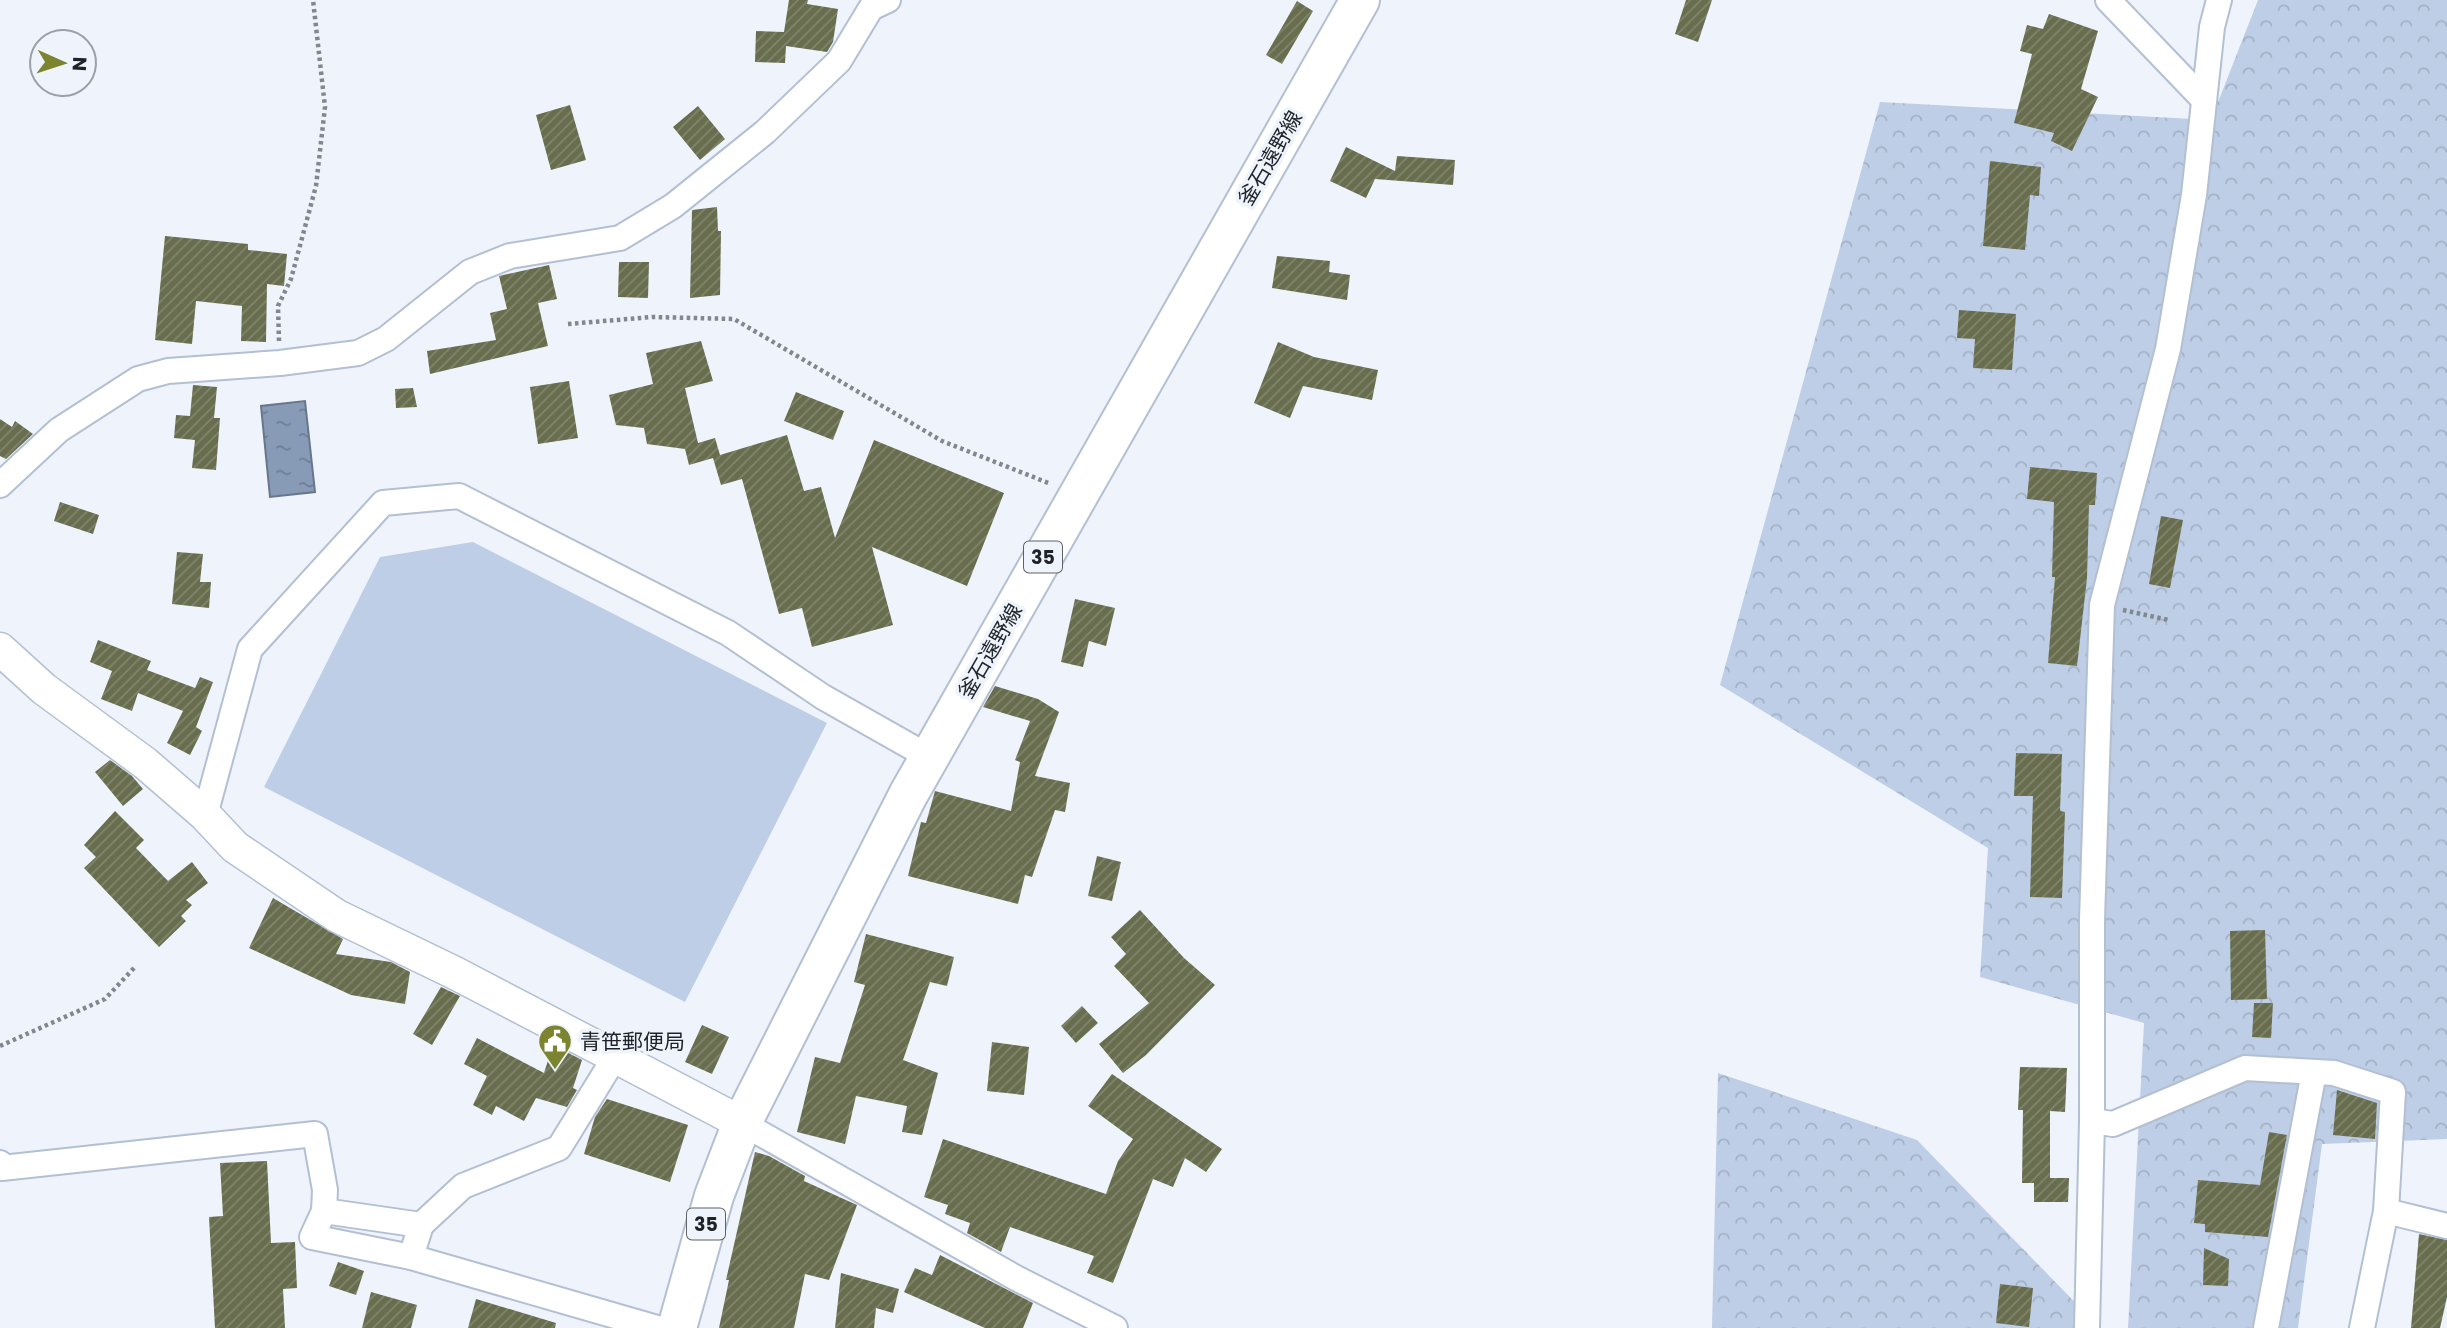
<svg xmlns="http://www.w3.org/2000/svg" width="2447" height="1328" viewBox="0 0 2447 1328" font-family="Poppins,'Noto Sans JP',sans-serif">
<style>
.green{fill:#becee6}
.forest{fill:url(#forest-crowns)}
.water{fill:url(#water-ripples);stroke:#68768c;stroke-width:2}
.building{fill:url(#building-hatch)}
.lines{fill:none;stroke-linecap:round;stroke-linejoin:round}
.minor-casing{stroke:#b3bfd2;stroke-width:28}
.tertiary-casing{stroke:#b3bfd2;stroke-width:35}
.primary-casing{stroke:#b3bfd2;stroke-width:42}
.path{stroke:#82878e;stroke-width:4.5;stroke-dasharray:3.5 3.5;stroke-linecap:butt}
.minor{stroke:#fff;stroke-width:24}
.tertiary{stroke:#fff;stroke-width:32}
.primary{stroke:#fff;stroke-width:38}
.labels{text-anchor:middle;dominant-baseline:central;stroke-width:7;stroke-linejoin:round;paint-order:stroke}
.shield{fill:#eff4fc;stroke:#5d6268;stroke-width:2}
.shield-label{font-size:19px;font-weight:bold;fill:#1e2329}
.street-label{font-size:21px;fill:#1e2329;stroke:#eff4fc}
.poi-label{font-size:21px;fill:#1e2329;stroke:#eff4fc;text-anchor:start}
</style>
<defs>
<pattern id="forest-crowns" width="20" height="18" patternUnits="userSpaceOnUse" patternTransform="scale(1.75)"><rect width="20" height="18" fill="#becee6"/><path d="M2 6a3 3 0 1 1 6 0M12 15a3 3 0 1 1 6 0" fill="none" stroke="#a3b1c5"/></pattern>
<pattern id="water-ripples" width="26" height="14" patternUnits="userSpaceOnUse" patternTransform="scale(1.75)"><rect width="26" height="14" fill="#879ab6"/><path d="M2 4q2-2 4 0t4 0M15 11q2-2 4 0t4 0" fill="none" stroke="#6e7d94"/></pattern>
<pattern id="building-hatch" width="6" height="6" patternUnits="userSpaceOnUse" patternTransform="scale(1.75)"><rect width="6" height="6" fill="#686d4d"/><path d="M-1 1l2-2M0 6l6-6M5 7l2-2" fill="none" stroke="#81856f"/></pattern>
</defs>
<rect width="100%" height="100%" fill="#eff4fc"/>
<!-- green -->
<path class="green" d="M473,542L827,723L685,1002L264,787L380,557Z"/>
<!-- forest -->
<g class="forest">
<path d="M2258,0H2447V1139L2322,1144L2298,1328H2128L2144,1023L1980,977L1988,848L1720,685L1880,102L2211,120Z"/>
<path d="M1718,1073L1917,1140L2100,1328H1712Z"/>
</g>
<!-- water -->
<path class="water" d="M305,401L315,492L270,497L261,406Z"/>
<!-- building -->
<g class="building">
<path d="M789,0H808L807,4L838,9L833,42L827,52L786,46L785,63L755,62L756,31L784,32Z"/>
<path d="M1686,0H1712L1698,42L1675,34Z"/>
<path d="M1297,1L1313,11L1282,64L1266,55Z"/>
<path d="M2049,14L2098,31L2081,89L2098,97L2072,151L2051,141L2054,133L2014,123L2032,54L2020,51L2027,25L2043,29Z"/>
<path d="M570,105L586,160L551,170L536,115Z"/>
<path d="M698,106L725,139L700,160L673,127Z"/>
<path d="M1346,147L1395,171L1397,156L1455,160L1453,185L1375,179L1366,198L1330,181Z"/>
<path d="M1990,161L2041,167L2039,196L2030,195L2025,250L1983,246Z"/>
<path d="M717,207L718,231H721L720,295L690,298L692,210Z"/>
<path d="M165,236L248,244V250L287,254L284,286L267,284L266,342L241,341L242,306L196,301L192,344L155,340Z"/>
<path d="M1277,256L1330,261L1329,272L1350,275L1347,300L1272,288Z"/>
<path d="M619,262H649L648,298L618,297Z"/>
<path d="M549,265L557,299L538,303L548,346L430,374L427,351L496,340L490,313L507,309L499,276Z"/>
<path d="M1959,310L2016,314L2012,370L1973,368L1975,339L1957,338Z"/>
<path d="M701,341L713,381L685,388L698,443L715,438L720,455L787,435L804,491L821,487L835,538L874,440L1004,493L967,586L872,547L893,625L812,647L802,608L779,614L742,479L721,485L713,458L689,465L685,449L647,444L644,428L616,425L609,395L653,384L646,353Z"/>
<path d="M1278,342L1314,357L1378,370L1372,400L1303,386L1290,418L1254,403Z"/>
<path d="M569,381L578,438L538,444L530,387Z"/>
<path d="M193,385L217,387L214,418H220L216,470L192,468L195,440L174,438L176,415L190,416Z"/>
<path d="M413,388L417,407L396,408L395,389Z"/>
<path d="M796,392L844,411L833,440L784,421Z"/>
<path d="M0,419L12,427L15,421L33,434L6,459L0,456Z"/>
<path d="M2030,467L2097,473L2095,505H2089L2087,578L2077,666L2048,663L2055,577H2052L2054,502L2027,499Z"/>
<path d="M60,502L99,515L93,534L54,521Z"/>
<path d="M2161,516L2183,520L2170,588L2149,584Z"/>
<path d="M177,552L203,554L200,582H211L209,608L172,604Z"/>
<path d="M1075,599L1115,608L1106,646L1089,641L1083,667L1061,662Z"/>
<path d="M98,640L151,661L147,670L195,688L200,677L213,682L196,727L202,731L190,755L167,743L183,711L138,693L132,711L101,699L112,671L90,662Z"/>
<path d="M995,686L1038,699L1059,712L1035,776L1070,783L1065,812L1055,810L1032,877L1025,875L1018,904L908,876L921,822L926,823L935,791L1011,811L1020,762L1015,760L1030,721L983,707Z"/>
<path d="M2016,753L2062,754L2060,811L2065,812L2062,898L2030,897L2033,796H2014Z"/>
<path d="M110,760L132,776L143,789L123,806L95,772Z"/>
<path d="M115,811L144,840L136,848L168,881L192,862L208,883L186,900L192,905L181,916L186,921L159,947L84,868L96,857L84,845Z"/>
<path d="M1097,856L1121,862L1112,901L1088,896Z"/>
<path d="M273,898L343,939L336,954L391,962L410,972L405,1004L351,995L249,948Z"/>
<path d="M1140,910L1184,958L1215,985L1146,1055L1123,1073L1099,1044L1149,1003L1114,966L1126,954L1111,937Z"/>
<path d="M2265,930L2267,999L2231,1000L2230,931Z"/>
<path d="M866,934L954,957L947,986L930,982L903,1060L938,1073L922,1135L902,1132L907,1106L856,1096L845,1144L797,1132L815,1057L840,1063L865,985L854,982Z"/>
<path d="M441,987L460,996L432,1045L413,1034Z"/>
<path d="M2254,1003H2273L2271,1038L2252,1037Z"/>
<path d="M1082,1006L1098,1023L1076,1043L1061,1026Z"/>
<path d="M702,1025L729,1037L712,1074L685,1062Z"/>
<path d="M477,1038L544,1073L553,1045L582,1060L573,1088L577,1090L567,1107L536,1098L524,1121L496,1106L492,1115L473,1105L487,1076L464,1064Z"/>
<path d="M992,1042L1029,1047L1024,1095L987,1091Z"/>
<path d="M2020,1067L2067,1068L2065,1112L2050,1111V1178H2069L2068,1202H2034V1183H2022L2023,1110H2018Z"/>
<path d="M1112,1074L1222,1149L1206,1172L1185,1158L1173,1187L1153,1179L1113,1283L1087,1273L1094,1256L1010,1227L1001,1252L967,1233L970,1223L945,1214L948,1205L924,1197L943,1139L1106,1194L1118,1161L1133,1139L1088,1106Z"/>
<path d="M2337,1090L2377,1103L2375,1139L2333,1135Z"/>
<path d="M607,1099L688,1125L670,1182L584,1154L595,1117Z"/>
<path d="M2269,1132L2287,1135L2268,1237L2205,1232V1224L2194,1223L2198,1180L2260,1185Z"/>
<path d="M755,1152L769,1156L805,1176L804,1181L857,1205L829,1280L805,1274L794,1328H719L729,1280H726Z"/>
<path d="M267,1161L271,1243L295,1242L297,1288L283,1289L285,1328H215L209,1217L223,1216L220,1163Z"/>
<path d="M2419,1234L2447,1240V1297L2440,1328H2411Z"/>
<path d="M2204,1248L2229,1259L2228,1286L2203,1285Z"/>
<path d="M940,1255L1033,1303L1023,1328H985L904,1292L915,1268L932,1275Z"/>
<path d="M338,1262L364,1271L356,1295L329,1286Z"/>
<path d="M841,1273L899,1289L893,1313L876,1308L874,1328H835Z"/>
<path d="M2000,1284L2033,1288L2029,1327L1996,1323Z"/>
<path d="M371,1292L417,1305L411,1328H362Z"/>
<path d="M476,1299L556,1323L555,1328H468Z"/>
</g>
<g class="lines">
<!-- minor casing -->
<g class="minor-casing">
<g id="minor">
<path d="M2108,0L2204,100"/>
<path d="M0,485L59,430L138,379L168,371L280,363L358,353L386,339L470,272L510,256L620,238L673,206L765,132L839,61L871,8L888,0"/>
<path d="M205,815L250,649L383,503L459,496L728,633L823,697L929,757"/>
<path d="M2092,1121L2113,1124L2245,1068L2334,1073L2393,1092L2386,1211"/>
<path d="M742,1123L1016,1278L1115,1328"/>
<path d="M0,1163L2,1168L315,1134L325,1190L324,1211L421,1225L463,1186L559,1148L615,1057"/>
<path d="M324,1211L312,1237L411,1257"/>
<path d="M421,1225L411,1257L657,1328"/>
<path d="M2087,1328L2092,1121V920L2102,605L2168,349L2194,195L2212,27L2219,0"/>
<path d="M2266,1328L2314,1072"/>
<path d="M2362,1328L2386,1211L2447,1226"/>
</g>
</g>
<!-- tertiary casing -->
<g class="tertiary-casing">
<path id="tertiary" d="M0,649L44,689L145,763L205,815L235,847L337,916L455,973L742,1123"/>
</g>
<!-- primary casing -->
<g class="primary-casing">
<path id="primary" d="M677,1328L714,1196L742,1123L908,795L1360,0"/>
</g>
<!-- path -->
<g class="path">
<path d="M568,324L652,317L734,319L942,441L1051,484"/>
<path d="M279,341L278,306L291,279L316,186L325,107L313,0"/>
<path d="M2123,610L2169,620"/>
<path d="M0,1046L105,999L134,968"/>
</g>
<!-- minor -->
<use href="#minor" class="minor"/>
<!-- tertiary -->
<use href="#tertiary" class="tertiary"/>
<!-- primary -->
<use href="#primary" class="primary"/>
</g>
<!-- icons -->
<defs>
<g id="civic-pin" transform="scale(1.75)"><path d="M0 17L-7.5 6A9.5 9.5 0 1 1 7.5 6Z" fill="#7c8430" stroke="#eff4fc"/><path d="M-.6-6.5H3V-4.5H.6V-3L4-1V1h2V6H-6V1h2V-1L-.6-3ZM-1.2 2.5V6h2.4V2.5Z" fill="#fff"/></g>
</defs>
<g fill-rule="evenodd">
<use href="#civic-pin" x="555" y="1041"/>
</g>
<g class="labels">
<!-- shield labels -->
<g class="shield">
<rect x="1024" y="541.5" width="38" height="31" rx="5"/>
<rect x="687" y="1208.5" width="38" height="31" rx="5"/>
</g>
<g class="shield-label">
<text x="1043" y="557">35</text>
<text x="706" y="1224">35</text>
</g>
<!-- street labels -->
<g class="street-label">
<text transform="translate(1270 158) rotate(-60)">釜石遠野線</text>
<text transform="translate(990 651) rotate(-60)">釜石遠野線</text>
</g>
<!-- poi labels -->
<g class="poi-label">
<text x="580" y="1041">青笹郵便局</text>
</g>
</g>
<!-- north arrow -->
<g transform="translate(63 63) rotate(93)"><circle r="33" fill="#eff4fc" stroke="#9ba0a8" stroke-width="2"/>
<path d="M0-5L12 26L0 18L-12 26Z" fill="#7c8430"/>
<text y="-10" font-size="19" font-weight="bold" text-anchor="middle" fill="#1e2329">N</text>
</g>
</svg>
